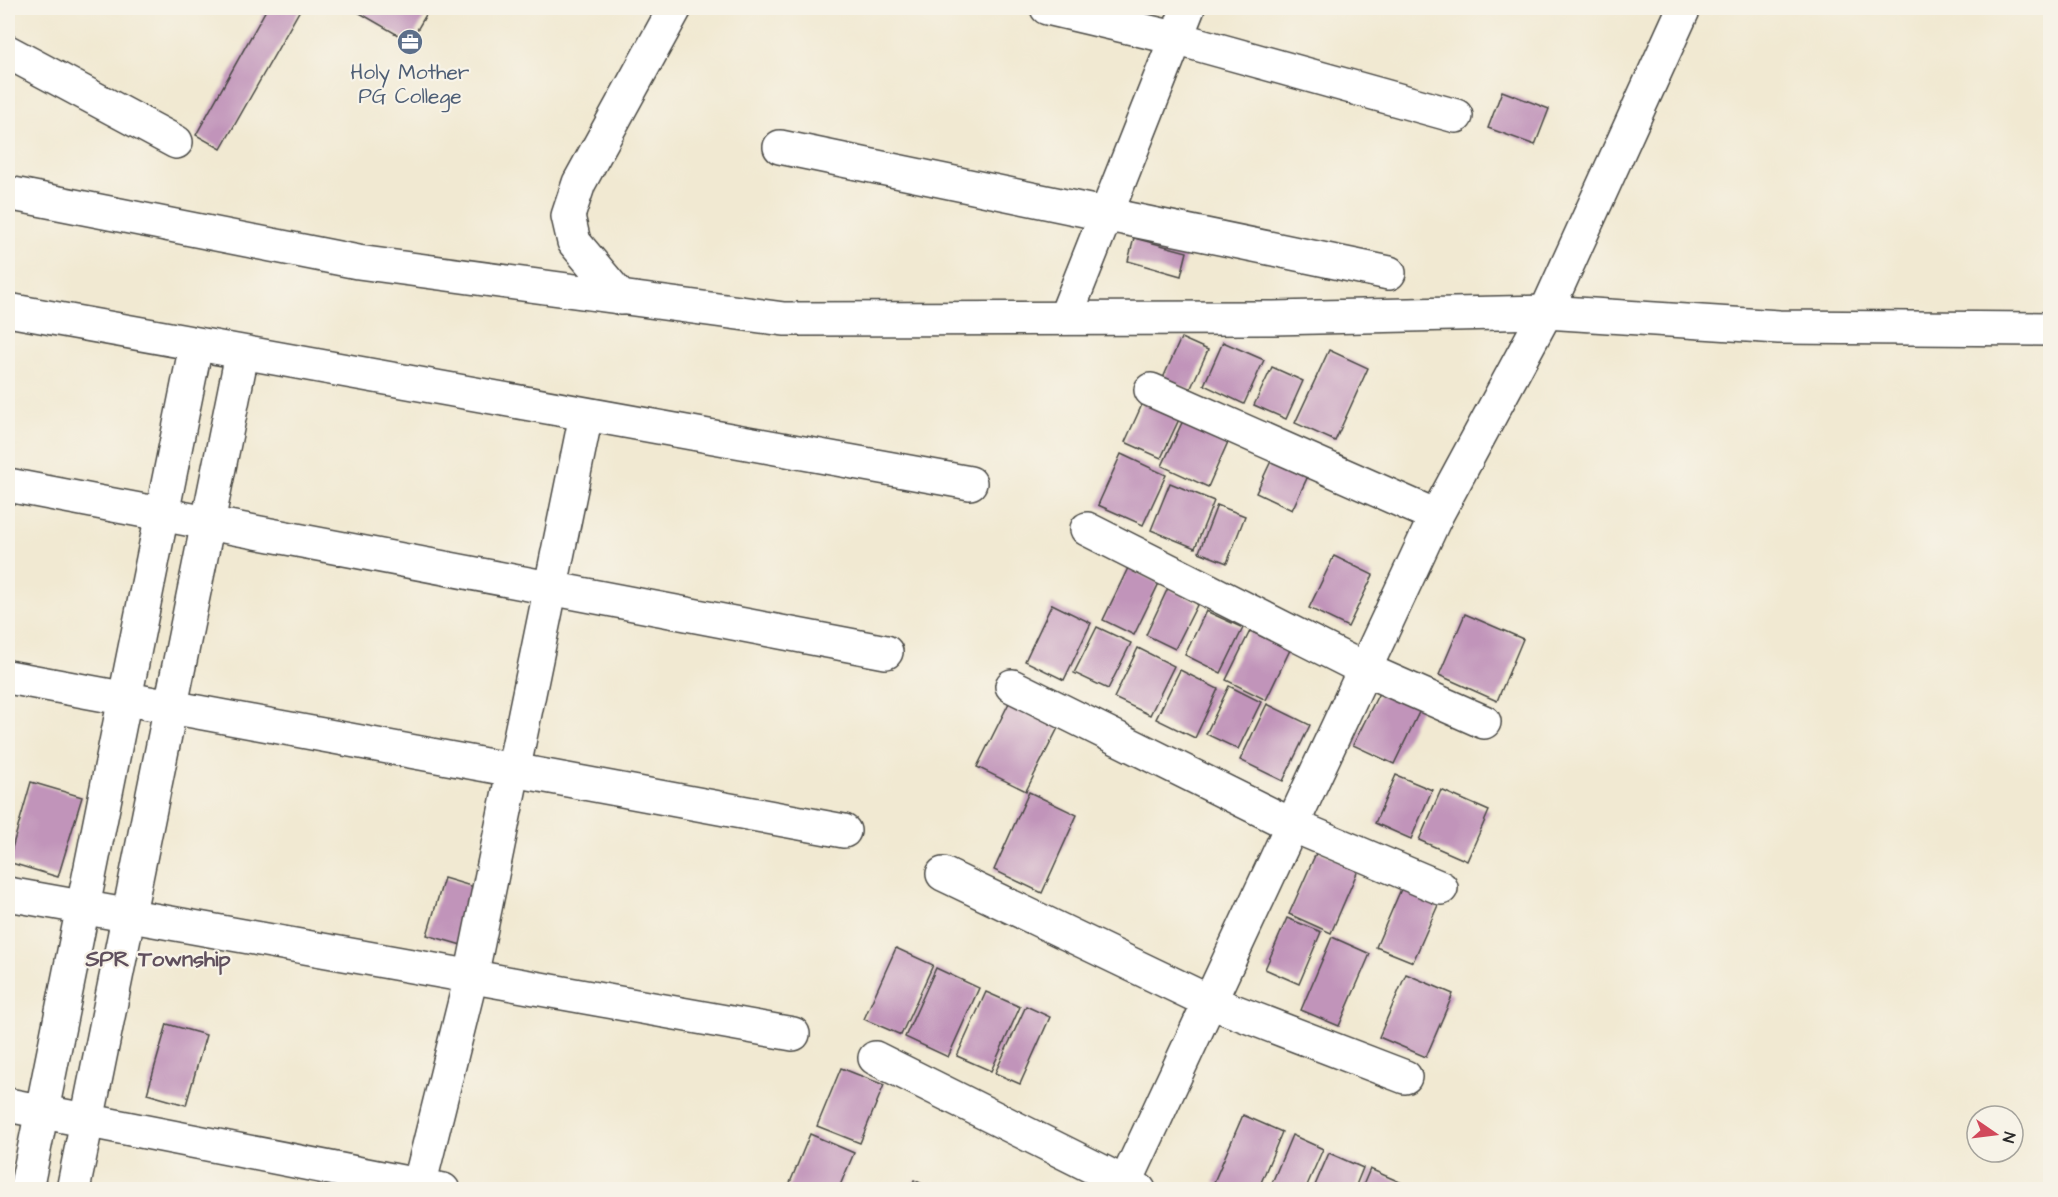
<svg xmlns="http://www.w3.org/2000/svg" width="2058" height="1197" viewBox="0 0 2058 1197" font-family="'Architects Daughter',sans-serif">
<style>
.building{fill:#c194ba}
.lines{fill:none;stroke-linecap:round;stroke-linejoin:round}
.minor-casing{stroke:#494844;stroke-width:36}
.minor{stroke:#fff;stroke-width:33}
.labels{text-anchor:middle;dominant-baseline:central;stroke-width:4.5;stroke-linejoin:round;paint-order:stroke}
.service-label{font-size:21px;fill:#4e5e75;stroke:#f7f3e8}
.neighbourhood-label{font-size:22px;font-weight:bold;fill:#60505d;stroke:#f7f3e8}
</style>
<rect width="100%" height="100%" fill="#f7f3e8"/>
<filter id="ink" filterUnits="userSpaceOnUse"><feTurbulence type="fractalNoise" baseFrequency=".0167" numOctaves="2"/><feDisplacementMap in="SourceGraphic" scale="12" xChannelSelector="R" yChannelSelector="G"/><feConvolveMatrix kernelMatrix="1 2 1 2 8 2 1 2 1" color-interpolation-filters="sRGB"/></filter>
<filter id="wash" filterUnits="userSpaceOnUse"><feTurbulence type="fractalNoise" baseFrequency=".008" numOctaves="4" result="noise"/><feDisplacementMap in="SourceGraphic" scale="24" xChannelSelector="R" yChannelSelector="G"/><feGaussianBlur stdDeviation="1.35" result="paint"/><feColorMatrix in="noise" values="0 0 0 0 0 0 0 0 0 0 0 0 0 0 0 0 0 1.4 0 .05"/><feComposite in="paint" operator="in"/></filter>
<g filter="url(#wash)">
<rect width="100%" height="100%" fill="#f1e9d2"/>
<g id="blocks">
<!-- building -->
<g class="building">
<path d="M267,8H301L221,149L196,135Z"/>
<path d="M351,8H430L410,42Z"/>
<path d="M1502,91L1549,109L1535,145L1488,128Z"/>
<path d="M1134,238L1187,252L1181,276L1128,261Z"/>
<path d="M1181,338L1208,350L1190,390L1163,378Z"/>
<path d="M1223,342L1264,360L1244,404L1204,385Z"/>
<path d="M1329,350L1368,368L1335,441L1295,423Z"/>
<path d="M1272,367L1303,381L1286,419L1254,405Z"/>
<path d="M1145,398L1181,415L1161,458L1125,442Z"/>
<path d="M1186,414L1231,435L1208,487L1162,466Z"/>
<path d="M1121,454L1166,475L1143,525L1098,505Z"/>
<path d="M1272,459L1308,476L1292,510L1256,493Z"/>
<path d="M1170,483L1214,501L1195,548L1151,530Z"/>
<path d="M1217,505L1245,516L1227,563L1199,552Z"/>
<path d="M1334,556L1373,575L1348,627L1309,608Z"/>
<path d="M1128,568L1159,583L1134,635L1103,620Z"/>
<path d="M1168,588L1198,603L1175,649L1146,635Z"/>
<path d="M1052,604L1091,623L1064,680L1025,661Z"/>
<path d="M1206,611L1243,628L1221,673L1185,655Z"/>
<path d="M1465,614L1523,639L1497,701L1439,675Z"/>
<path d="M1097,627L1131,643L1108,689L1074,673Z"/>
<path d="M1250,631L1290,650L1266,700L1226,680Z"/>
<path d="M1138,648L1174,666L1150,715L1114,698Z"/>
<path d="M1180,670L1218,689L1195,738L1156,719Z"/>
<path d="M1229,686L1261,702L1238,749L1206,734Z"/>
<path d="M1382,687L1422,706L1394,764L1353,745Z"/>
<path d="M1011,699L1060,724L1026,791L977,767Z"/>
<path d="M1267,704L1310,725L1283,781L1240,760Z"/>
<path d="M1396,775L1432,790L1411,839L1375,823Z"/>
<path d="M31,782L82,797L58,877L8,862Z"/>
<path d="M1441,790L1489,811L1467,861L1419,840Z"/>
<path d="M1029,792L1077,815L1042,893L994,870Z"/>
<path d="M1317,851L1359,868L1331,933L1289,914Z"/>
<path d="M444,878L481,889L465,946L427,935Z"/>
<path d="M1405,880L1442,896L1413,962L1376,947Z"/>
<path d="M1287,918L1321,932L1299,984L1265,969Z"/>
<path d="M1332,937L1370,954L1339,1026L1301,1010Z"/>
<path d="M896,948L933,965L901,1035L864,1019Z"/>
<path d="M936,968L979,988L948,1057L905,1037Z"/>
<path d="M1406,974L1453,994L1426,1057L1379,1037Z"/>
<path d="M986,992L1020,1007L991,1071L957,1056Z"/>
<path d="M1026,1006L1050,1017L1020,1084L995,1073Z"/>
<path d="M167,1024L206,1035L186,1105L147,1094Z"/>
<path d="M841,1068L884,1085L860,1143L817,1126Z"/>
<path d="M1243,1115L1282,1132L1258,1190H1231L1214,1182Z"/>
<path d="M810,1134L854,1153L838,1190H787Z"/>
<path d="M1292,1135L1323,1149L1305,1190H1269Z"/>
<path d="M1329,1153L1363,1168L1354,1190H1313Z"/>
<path d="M1370,1169L1402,1183L1399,1190H1361Z"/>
<path d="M914,1180L935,1190H910Z"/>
</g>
</g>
</g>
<g filter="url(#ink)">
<use href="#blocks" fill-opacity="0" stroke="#494844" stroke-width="1.5"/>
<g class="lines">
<!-- minor casing -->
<g class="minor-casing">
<g id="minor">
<path d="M1047,8L1175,38L1456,116"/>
<path d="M8,52L176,142"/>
<path d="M780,147L1389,273"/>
<path d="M8,193L358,262L784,319L1273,318L1546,312L1779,327L2050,329"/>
<path d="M621,298L574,242L568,216L579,183L675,8"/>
<path d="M8,310L970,483"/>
<path d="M1065,318L1188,8"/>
<path d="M1151,390L1436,516"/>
<path d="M8,485L886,652"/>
<path d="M1087,529L1364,669L1484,722"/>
<path d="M8,677L844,831"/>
<path d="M1012,686L1292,825L1441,888"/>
<path d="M943,874L1210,1002L1405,1077"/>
<path d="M8,894L793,1034"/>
<path d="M875,1058L1139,1190"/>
<path d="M8,1105L443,1190"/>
<path d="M26,1190L196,345"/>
<path d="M73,1190L242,354"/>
<path d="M418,1190L471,977L586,415"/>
<path d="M1122,1190L1436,516L1546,312L1684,8"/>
</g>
</g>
<!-- minor -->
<use href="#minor" class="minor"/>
</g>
</g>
<!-- icons -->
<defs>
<g id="office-disc" transform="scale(1.35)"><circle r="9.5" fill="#5c6f8a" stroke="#f7f3e8"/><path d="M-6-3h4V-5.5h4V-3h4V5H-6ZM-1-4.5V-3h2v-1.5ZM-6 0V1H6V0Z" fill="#fff"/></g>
</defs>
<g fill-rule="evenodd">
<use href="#office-disc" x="410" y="42"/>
</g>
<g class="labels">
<!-- service labels -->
<g class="service-label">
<text x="410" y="72">Holy Mother<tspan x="410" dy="24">PG College</tspan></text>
</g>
<!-- neighbourhood labels -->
<g class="neighbourhood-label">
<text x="158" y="959">SPR Township</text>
</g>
</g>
<!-- margin -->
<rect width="2058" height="1197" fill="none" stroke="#f7f3e8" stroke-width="30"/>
<!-- north arrow -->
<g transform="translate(1995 1134) rotate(104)"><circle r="28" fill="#f7f3e8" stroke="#a5a39c" stroke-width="1.5"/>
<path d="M0-4.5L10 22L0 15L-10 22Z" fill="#d1495b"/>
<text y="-9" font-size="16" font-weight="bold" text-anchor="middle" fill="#2b2b2b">N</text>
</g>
</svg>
